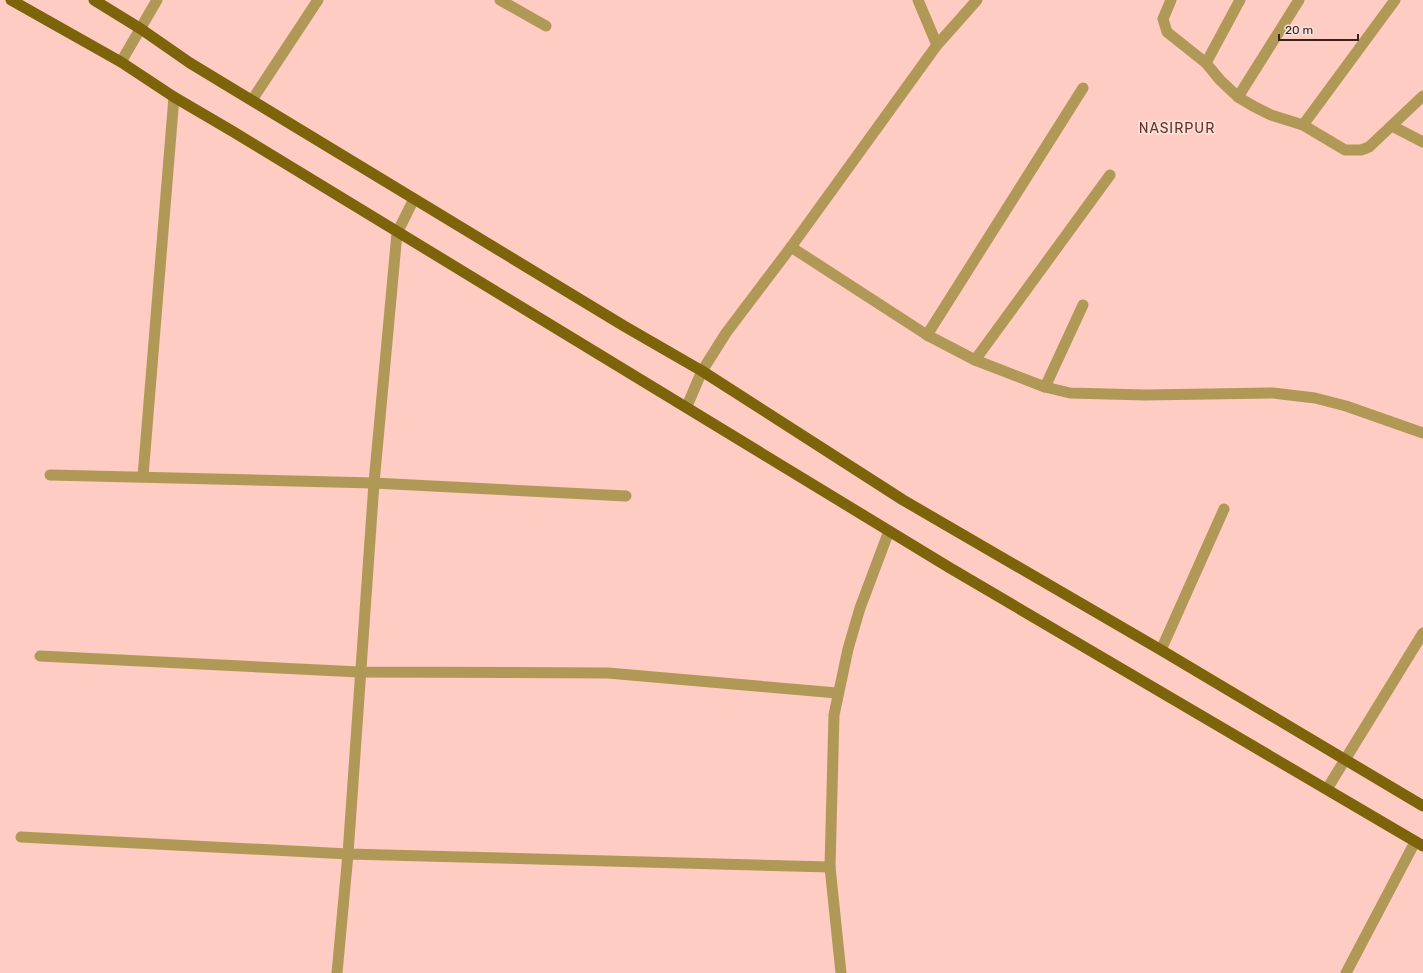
<svg xmlns="http://www.w3.org/2000/svg" width="1423" height="973" viewBox="0 0 1423 973" font-family="Rubik,sans-serif">
<style>
.lines{fill:none;stroke-linecap:round;stroke-linejoin:round}
.service{stroke:#b09957;stroke-width:11}
.minor{stroke:#b09957;stroke-width:11}
.primary{stroke:#7d640a;stroke-width:11}
.labels{text-anchor:middle;dominant-baseline:central;stroke-width:3.5;stroke-linejoin:round;paint-order:stroke}
.quarter-label{font-size:14px;letter-spacing:1px;fill:#6f2c21;stroke:#f4e2df}
</style>
<rect width="100%" height="100%" fill="#feccc2"/>
<g class="lines">
<!-- service -->
<path class="service" d="M1346,973L1415,842"/>
<!-- minor -->
<g class="minor">
<path d="M500,0L546,26"/>
<path d="M918,0L937,45"/>
<path d="M1171,0L1163,19L1167,32L1206,63L1220,80L1238,97L1253,106L1271,115L1303,125L1345,150H1361L1369,147L1423,96"/>
<path d="M121,62L157,0"/>
<path d="M1206,63L1240,0"/>
<path d="M1238,97L1299,0"/>
<path d="M252,100L318,0"/>
<path d="M1303,125L1395,0"/>
<path d="M1392,126L1423,142"/>
<path d="M791,247L927,335L975,360L1045,387L1070,393L1145,395L1273,393L1315,398L1346,406L1423,433"/>
<path d="M927,335L1083,88"/>
<path d="M975,360L1110,175"/>
<path d="M1045,387L1083,305"/>
<path d="M687,406L702,371L726,333L791,247L937,45L977,0"/>
<path d="M50,475L374,483L626,496"/>
<path d="M143,476L174,97"/>
<path d="M1161,650L1224,509"/>
<path d="M40,656L359,672L608,673L837,693"/>
<path d="M1327,789L1423,633"/>
<path d="M21,837L348,854L830,867"/>
<path d="M337,973L348,854L374,483L397,233L414,199"/>
<path d="M841,973L830,867L834,715L848,649L860,608L889,531"/>
</g>
<!-- primary -->
<g class="primary">
<path d="M11,0L121,62L174,97L232,131L950,568L1423,846"/>
<path d="M94,0L141,29L190,63L624,326L702,371L903,500L1161,650L1423,806"/>
</g>
</g>
<g class="labels">
<!-- quarter labels -->
<g class="quarter-label">
<text x="1177" y="128">NASIRPUR</text>
</g>
</g>
<!-- scale -->
<path d="M1279 34v6h79v-6" fill="none" stroke="#3e201a" stroke-width="2"/>
<text x="1285" y="34" font-size="12" fill="#3e201a" stroke="#f4e2df" stroke-width="3" paint-order="stroke">20 m</text>
</svg>
